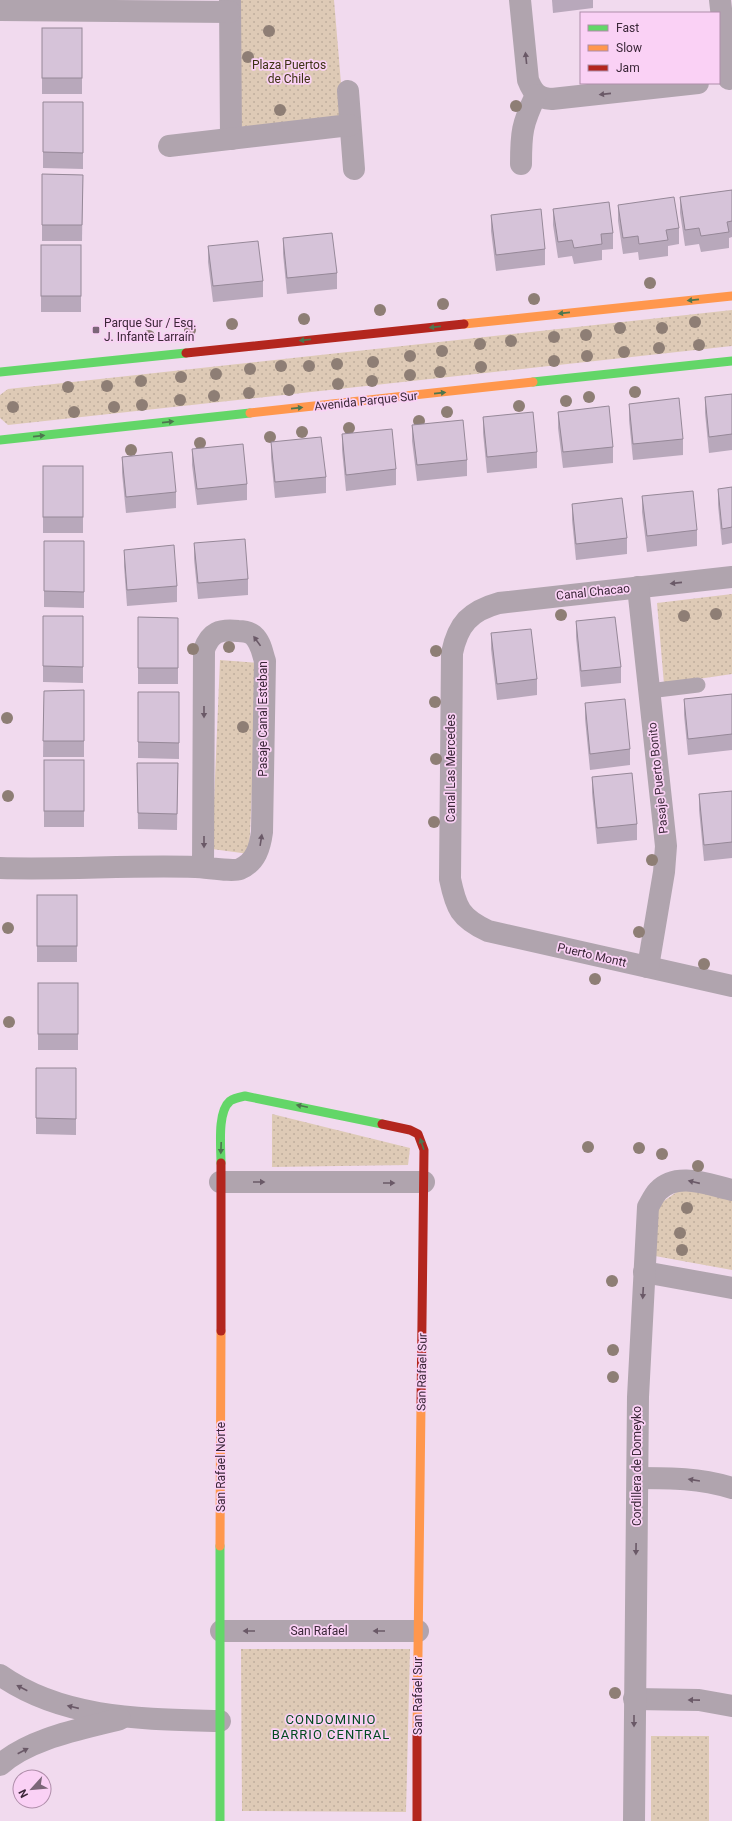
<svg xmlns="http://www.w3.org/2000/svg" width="732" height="1821" viewBox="0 0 732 1821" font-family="Roboto,sans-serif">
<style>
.grass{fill:url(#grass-dots)}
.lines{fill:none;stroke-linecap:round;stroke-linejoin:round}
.lane{stroke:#b0a4ae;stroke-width:15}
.street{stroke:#b0a4ae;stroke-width:22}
.fast{stroke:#63d668;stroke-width:9}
.slow{stroke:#ff974d;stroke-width:9}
.jam{stroke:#b3261e;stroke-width:9}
.tree{fill:#8e7e75}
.wall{fill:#b8a8bb}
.building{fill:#d6c3d9;stroke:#968898}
.oneway{fill:#6a5967}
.oneway2{fill:#4d764e}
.poi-dot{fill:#7b6678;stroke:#fad1f5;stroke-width:1.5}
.labels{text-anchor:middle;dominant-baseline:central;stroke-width:3.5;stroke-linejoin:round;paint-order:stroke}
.park-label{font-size:12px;fill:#3d3212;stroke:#fad1f5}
.poi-label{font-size:12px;fill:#3b2738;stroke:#fad1f5;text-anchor:start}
.street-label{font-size:12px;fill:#3b2738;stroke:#fad1f5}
.neighbourhood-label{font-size:13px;letter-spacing:1px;fill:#004a1e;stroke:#fad1f5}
</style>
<defs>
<pattern id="grass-dots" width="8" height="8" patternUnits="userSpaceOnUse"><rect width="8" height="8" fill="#decab6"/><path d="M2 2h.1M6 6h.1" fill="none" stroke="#bfae9d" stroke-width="1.8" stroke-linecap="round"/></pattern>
</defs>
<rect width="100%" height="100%" fill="#f1daee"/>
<!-- grass -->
<g class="grass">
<path d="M237,0H334L344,119L239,127Z"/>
<path d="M732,310V346L8,425L0,418V395L8,389Z"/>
<path d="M732,594V674L664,684L657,603Z"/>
<path d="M220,660L258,663L249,854L212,849Z"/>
<path d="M272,1114L410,1148L408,1165L272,1167Z"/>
<path d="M681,1189L732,1196V1270L655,1256L658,1210L661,1203Z"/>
<path d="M241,1649H410L406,1812L242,1811Z"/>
<rect x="651" y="1736" width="58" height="85"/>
</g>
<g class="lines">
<!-- lane -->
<path class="lane" d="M649,691L698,685"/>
<!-- street -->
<g class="street">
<path d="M230,0L231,139"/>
<path d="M520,0L528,80C533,93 538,98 552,99L698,83"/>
<path d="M720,0L729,79"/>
<path d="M0,10L230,12"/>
<path d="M348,91L354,169"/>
<path d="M169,146L350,125"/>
<path d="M521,164C521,133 522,124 536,95"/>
<path d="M732,577L499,603C470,611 458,624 452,653L450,879C456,908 460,918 488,931L732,986"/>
<path d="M638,587L666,846L664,872L648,967"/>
<path d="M0,868C65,870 130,865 195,867C205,867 232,872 240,869C256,862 260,847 262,832L265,661C262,652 261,642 253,635C249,632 243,631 238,631C220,629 210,632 204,650L203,867"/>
<path d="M220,1182H424"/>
<path d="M644,1272L732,1288"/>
<path d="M638,1478C670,1478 700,1478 732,1488"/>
<path d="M221,1631H418"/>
<path d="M0,1675C64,1720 145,1719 220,1721"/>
<path d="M634,1699L699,1700L732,1706"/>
<path d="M0,1765C30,1738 82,1729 120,1719"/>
<path d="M634,1821L638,1397L648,1207C651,1202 654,1195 658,1191C677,1171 709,1185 732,1190"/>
</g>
<!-- fast -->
<g class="fast">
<path d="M0,372L186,353"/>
<path d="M533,382L732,361"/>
<path d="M0,440L250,413"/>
<path d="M221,1163C221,1147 217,1112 230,1101C234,1098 240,1097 245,1096L382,1124"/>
<path d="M220,1821V1546"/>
</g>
<!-- slow -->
<g class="slow">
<path d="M464,324L732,296"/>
<path d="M250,413L533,382"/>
<path d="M220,1546L221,1331"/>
<path d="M417,1734L421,1405"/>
</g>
<!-- jam -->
<g class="jam">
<path d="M186,353L464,324"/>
<path d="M382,1124L410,1130L418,1134L424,1150L421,1405"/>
<path d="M221,1331V1163"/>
<path d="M417,1821V1734"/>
</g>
</g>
<!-- trees -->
<g class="tree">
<circle cx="269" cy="31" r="6"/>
<circle cx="248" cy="57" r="6"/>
<circle cx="516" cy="106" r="6"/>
<circle cx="280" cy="110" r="6"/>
<circle cx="650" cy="283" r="6"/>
<circle cx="534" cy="299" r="6"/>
<circle cx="443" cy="304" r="6"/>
<circle cx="380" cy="310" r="6"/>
<circle cx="304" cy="319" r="6"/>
<circle cx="695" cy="322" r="6"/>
<circle cx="232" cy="324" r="6"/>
<circle cx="620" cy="328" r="6"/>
<circle cx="662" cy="328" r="6"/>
<circle cx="190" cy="330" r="6"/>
<circle cx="586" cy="335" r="6"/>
<circle cx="149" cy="336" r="6"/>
<circle cx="554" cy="337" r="6"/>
<circle cx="511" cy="341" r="6"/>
<circle cx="480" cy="344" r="6"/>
<circle cx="699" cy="345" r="6"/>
<circle cx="659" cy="348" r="6"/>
<circle cx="442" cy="351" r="6"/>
<circle cx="624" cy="352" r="6"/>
<circle cx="410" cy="356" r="6"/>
<circle cx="587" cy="356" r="6"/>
<circle cx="554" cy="361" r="6"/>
<circle cx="373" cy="362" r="6"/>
<circle cx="337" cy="364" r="6"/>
<circle cx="281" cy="366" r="6"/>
<circle cx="309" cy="366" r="6"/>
<circle cx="481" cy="367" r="6"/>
<circle cx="250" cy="369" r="6"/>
<circle cx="440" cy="372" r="6"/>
<circle cx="216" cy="374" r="6"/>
<circle cx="410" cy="375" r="6"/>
<circle cx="181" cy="377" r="6"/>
<circle cx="141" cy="381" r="6"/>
<circle cx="372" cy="381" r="6"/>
<circle cx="338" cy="384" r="6"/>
<circle cx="107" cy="386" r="6"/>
<circle cx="68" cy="387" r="6"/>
<circle cx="289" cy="390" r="6"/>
<circle cx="635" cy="392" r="6"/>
<circle cx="249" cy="393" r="6"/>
<circle cx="214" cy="396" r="6"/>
<circle cx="589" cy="397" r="6"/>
<circle cx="180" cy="400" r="6"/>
<circle cx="566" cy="401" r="6"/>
<circle cx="142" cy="405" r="6"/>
<circle cx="519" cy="406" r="6"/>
<circle cx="13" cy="407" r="6"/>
<circle cx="114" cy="407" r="6"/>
<circle cx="74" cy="412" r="6"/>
<circle cx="447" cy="412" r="6"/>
<circle cx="419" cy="421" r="6"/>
<circle cx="349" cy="428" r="6"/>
<circle cx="302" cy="432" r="6"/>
<circle cx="270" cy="437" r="6"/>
<circle cx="200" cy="443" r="6"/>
<circle cx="131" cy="450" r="6"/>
<circle cx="716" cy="614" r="6"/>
<circle cx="561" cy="615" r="6"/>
<circle cx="684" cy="616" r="6"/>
<circle cx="229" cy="647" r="6"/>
<circle cx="193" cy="649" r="6"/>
<circle cx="436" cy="651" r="6"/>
<circle cx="435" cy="702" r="6"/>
<circle cx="7" cy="718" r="6"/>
<circle cx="243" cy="727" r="6"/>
<circle cx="436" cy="759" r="6"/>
<circle cx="8" cy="796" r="6"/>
<circle cx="434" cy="822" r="6"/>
<circle cx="652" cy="860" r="6"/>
<circle cx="8" cy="928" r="6"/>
<circle cx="639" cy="932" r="6"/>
<circle cx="704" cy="964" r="6"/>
<circle cx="595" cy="979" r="6"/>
<circle cx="9" cy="1022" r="6"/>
<circle cx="588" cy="1147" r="6"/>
<circle cx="639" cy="1148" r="6"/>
<circle cx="662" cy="1154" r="6"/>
<circle cx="698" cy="1166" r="6"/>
<circle cx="687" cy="1208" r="6"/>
<circle cx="680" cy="1233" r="6"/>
<circle cx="682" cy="1250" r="6"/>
<circle cx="612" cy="1281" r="6"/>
<circle cx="613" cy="1350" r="6"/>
<circle cx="613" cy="1377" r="6"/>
<circle cx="615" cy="1693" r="6"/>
</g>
<!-- wall -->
<g class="wall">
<path d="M552,0H593V8L553,13Z"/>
<rect x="42" y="28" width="40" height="66"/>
<path d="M43,102H83V169L43,168Z"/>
<path d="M42,174L83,175L82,241H42Z"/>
<path d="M732,190V237L729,238V248L701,252L699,244L685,246L680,213V197Z"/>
<path d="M618,205L679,228V244L668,246V256L639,260L638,252L623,254L618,221Z"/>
<path d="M553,209L613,233V249L602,250V260L574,264L572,256L558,258L553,225Z"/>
<path d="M491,215L545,249V265L496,271L491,231Z"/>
<path d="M283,238L337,273V289L287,294L283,254Z"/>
<rect x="41" y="245" width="40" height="67"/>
<path d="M208,246L263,281V297L213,302L208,262Z"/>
<path d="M732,394V450L709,453L705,413V397Z"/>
<path d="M629,404L683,439V455L633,460L629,420Z"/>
<path d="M558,412L613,447V463L563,468L558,428Z"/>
<path d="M483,417L537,452V468L487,473L483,433Z"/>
<path d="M412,425L467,460V476L417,481L412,441Z"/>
<path d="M342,434L396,469V485L346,491L342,450Z"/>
<path d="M271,442L326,477V493L275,498L271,458Z"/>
<path d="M192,449L247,484V500L197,505L192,465Z"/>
<path d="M122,457L176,492V508L126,513L122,473Z"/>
<rect x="43" y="466" width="40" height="67"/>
<path d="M732,487V543L722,545L718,505V489Z"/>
<path d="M642,496L697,530V546L647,552L642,512Z"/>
<path d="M572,504L627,538V554L576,560L572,520Z"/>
<path d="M44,541H84V608L44,607Z"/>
<path d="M194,543L248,579V595L198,599L194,559Z"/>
<path d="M124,550L177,586V602L127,606L124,566Z"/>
<path d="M43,616H83V683L43,682Z"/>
<path d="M138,617L178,618V684H138Z"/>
<path d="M576,621L621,667V683L581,687L576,637Z"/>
<path d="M491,633L537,679V695L497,700L491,649Z"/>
<path d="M84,690V757H43L44,691Z"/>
<path d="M138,692H179V759L138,758Z"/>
<path d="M732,694V750L688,755L684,715V699Z"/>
<path d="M585,703L630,749V765L590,770L585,719Z"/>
<rect x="44" y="760" width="40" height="67"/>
<path d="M137,763H178L177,830L138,829Z"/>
<path d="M592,777L637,824V840L597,844L592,793Z"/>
<path d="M732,791V858L704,861L699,810V794Z"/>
<rect x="37" y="895" width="40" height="67"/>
<rect x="38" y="983" width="40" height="67"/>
<path d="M36,1068H76V1135L36,1134Z"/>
</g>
<!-- building -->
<g class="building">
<rect x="42" y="28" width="40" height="50"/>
<path d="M43,102H83V153L43,152Z"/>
<path d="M42,174L83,175L82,225H42Z"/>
<path d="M732,190V221L727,222L729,232L701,236L699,228L685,230L680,197Z"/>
<path d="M674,197L679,228L666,230L668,240L639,244L638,236L623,238L618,205Z"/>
<path d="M609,202L613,233L601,234L602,244L574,248L572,240L558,242L553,209Z"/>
<path d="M541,209L545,249L496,255L491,215Z"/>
<path d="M332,233L337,273L287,278L283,238Z"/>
<path d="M258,241L263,281L213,286L208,246Z"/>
<rect x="41" y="245" width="40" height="51"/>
<path d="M732,394V434L709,437L705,397Z"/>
<path d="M679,398L683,439L633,444L629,404Z"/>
<path d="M609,406L613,447L563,452L558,412Z"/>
<path d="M533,412L537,452L487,457L483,417Z"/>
<path d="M463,420L467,460L417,465L412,425Z"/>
<path d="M392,429L396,469L346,475L342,434Z"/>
<path d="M321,437L326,477L275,482L271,442Z"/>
<path d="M243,444L247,484L197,489L192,449Z"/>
<path d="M172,452L176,492L126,497L122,457Z"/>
<rect x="43" y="466" width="40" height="51"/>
<path d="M732,487V527L722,529L718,489Z"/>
<path d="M693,491L697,530L647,536L642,496Z"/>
<path d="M622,498L627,538L576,544L572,504Z"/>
<path d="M245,539L248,579L198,583L194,543Z"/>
<path d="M44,541H84V592L44,591Z"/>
<path d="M174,545L177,586L127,590L124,550Z"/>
<path d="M43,616H83V667L43,666Z"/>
<path d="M138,617L178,618V668H138Z"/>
<path d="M615,617L621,667L581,671L576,621Z"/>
<path d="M531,629L537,679L497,684L491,633Z"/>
<path d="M84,690V741H43L44,691Z"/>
<path d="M138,692H179V743L138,742Z"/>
<path d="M732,694V734L688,739L684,699Z"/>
<path d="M625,699L630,749L590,754L585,703Z"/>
<rect x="44" y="760" width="40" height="51"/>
<path d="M137,763H178L177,814L138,813Z"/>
<path d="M632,773L637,824L597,828L592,777Z"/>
<path d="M732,791V842L704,845L699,794Z"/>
<rect x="37" y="895" width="40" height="51"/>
<rect x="38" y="983" width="40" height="51"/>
<path d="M36,1068H76V1119L36,1118Z"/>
</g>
<!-- one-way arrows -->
<defs><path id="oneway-solid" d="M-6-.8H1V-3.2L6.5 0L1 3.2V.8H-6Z"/></defs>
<g class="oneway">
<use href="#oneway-solid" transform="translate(526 58) rotate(-96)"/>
<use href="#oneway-solid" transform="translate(605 94) rotate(174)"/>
<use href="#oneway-solid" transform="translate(676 583) rotate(174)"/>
<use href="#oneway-solid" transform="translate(257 641) rotate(-126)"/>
<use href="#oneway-solid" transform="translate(204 712) rotate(90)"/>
<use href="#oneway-solid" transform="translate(261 840) rotate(-81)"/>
<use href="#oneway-solid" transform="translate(204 842) rotate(90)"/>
<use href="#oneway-solid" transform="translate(259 1182)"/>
<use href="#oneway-solid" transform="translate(694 1182) rotate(-167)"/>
<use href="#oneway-solid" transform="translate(389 1183)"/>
<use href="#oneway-solid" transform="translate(643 1293) rotate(93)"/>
<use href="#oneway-solid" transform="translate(694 1480) rotate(-171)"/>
<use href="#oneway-solid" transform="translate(636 1549) rotate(91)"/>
<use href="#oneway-solid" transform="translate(249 1631) rotate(-180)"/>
<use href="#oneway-solid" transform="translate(379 1631) rotate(-180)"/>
<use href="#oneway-solid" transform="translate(22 1688) rotate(-153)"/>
<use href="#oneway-solid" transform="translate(694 1700) rotate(-179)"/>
<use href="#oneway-solid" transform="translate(73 1707) rotate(-167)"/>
<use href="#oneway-solid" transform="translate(634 1721) rotate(90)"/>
<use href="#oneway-solid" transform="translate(23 1751) rotate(-27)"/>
</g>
<g class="oneway2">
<use href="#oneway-solid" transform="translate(693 300) rotate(174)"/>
<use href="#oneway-solid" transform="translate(564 313) rotate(174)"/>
<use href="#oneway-solid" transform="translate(435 327) rotate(174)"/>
<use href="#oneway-solid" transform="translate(305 340) rotate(174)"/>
<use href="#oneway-solid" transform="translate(440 393) rotate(-6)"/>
<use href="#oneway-solid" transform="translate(297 408) rotate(-6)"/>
<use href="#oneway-solid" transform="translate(168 422) rotate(-6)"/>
<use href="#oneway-solid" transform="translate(39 436) rotate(-6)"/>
<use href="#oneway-solid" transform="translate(302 1106) rotate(-168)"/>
<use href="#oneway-solid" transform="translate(422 1144) rotate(-109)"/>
<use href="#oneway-solid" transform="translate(221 1148) rotate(92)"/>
</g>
<!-- markers -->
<rect class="poi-dot" x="92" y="326" width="8" height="8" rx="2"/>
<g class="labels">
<!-- park labels -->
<g class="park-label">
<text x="289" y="65">Plaza Puertos<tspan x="289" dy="14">de Chile</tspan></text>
</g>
<!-- poi labels -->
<g class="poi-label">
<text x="104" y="323">Parque Sur / Esq.<tspan x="104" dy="14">J. Infante Larraín</tspan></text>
</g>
<!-- street labels -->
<g class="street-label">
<text transform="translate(366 401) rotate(-6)">Avenida Parque Sur</text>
<text transform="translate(593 592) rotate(-6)">Canal Chacao</text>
<text transform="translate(263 719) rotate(-90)">Pasaje Canal Esteban</text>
<text transform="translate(451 768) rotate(-90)">Canal Las Mercedes</text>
<text transform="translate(658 778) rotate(-96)">Pasaje Puerto Bonito</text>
<text transform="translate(592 955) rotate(13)">Puerto Montt</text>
<text transform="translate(422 1372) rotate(-89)">San Rafael Sur</text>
<text transform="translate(637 1466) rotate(-90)">Cordillera de Domeyko</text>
<text transform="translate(221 1467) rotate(-90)">San Rafael Norte</text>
<text x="319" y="1631">San Rafael</text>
<text transform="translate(418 1696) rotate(-90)">San Rafael Sur</text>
</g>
<!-- neighbourhood labels -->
<g class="neighbourhood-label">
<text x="331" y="1719">CONDOMINIO<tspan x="331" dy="15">BARRIO CENTRAL</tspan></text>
</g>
</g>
<!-- legend -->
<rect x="580" y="12" width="140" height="72" fill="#fad1f5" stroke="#ae8da9"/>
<rect x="588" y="25" width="20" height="6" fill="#63d668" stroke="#ae8da9"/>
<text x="616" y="32" font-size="12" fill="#3b2738">Fast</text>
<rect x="588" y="45" width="20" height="6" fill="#ff974d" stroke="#ae8da9"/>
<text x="616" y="52" font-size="12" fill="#3b2738">Slow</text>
<rect x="588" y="65" width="20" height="6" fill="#b3261e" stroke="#ae8da9"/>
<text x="616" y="72" font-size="12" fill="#3b2738">Jam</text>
<!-- north arrow -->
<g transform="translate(32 1789) rotate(243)"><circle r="19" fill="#fad1f5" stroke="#ae8da9"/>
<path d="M0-3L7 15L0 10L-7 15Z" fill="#7b6678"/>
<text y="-6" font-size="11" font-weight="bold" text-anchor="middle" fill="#3b2738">N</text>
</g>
</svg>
